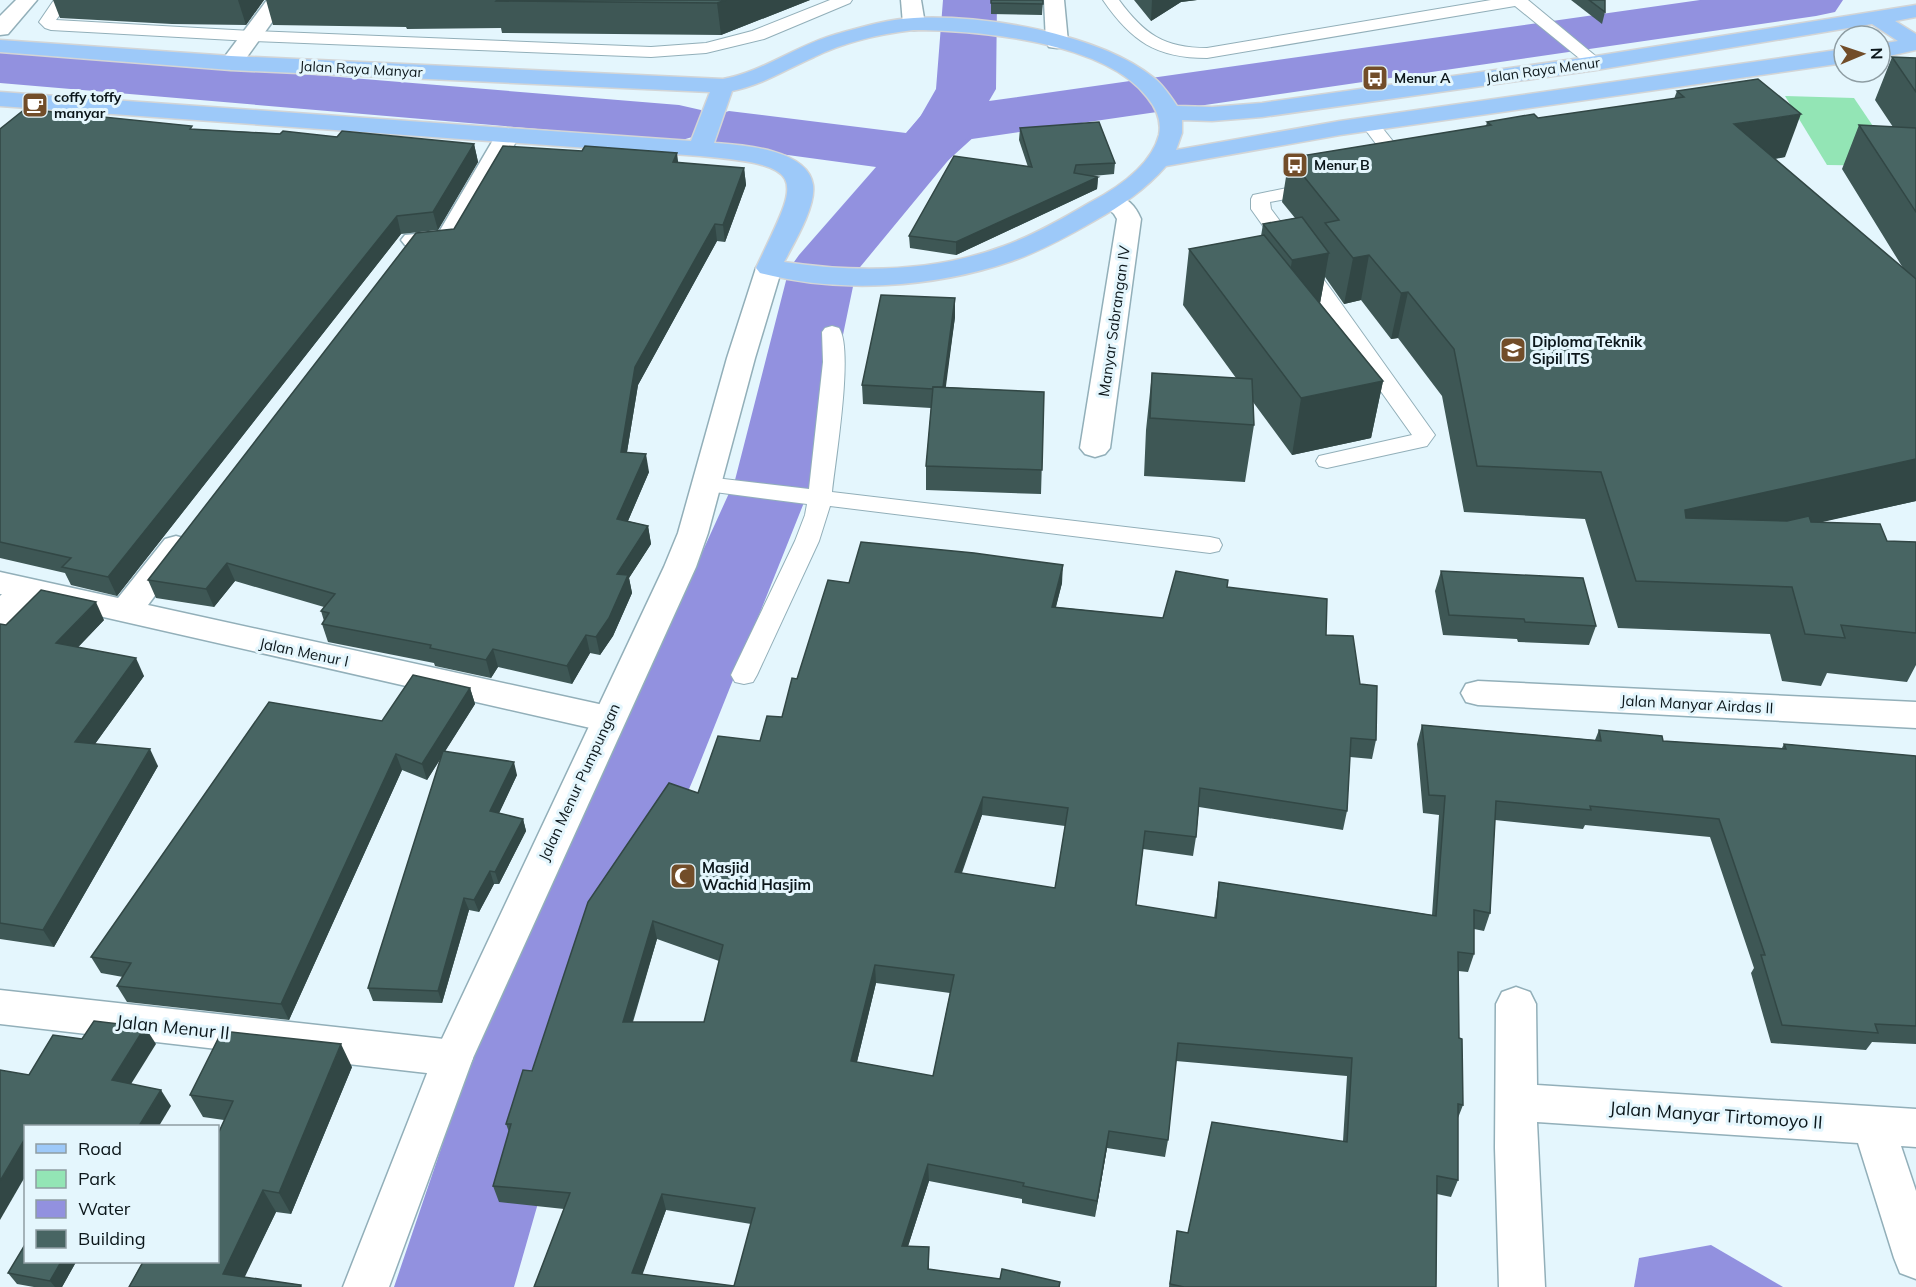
<svg xmlns="http://www.w3.org/2000/svg" width="1916" height="1287" viewBox="0 0 1916 1287" font-family="Mulish,sans-serif">
<style>
.green{fill:#93e5b5}
.water{fill:#9291df}
.lines{fill:none;stroke-linecap:round;stroke-linejoin:round}
.river{fill:#9291df;fill-rule:evenodd}
.lane-casing{stroke:#92afb9;stroke-width:2}
.street-casing{stroke:#92afb9;stroke-width:3}
.secondary-casing{stroke:#92afb9;stroke-width:3}
.primary-casing{stroke:#d3d5d6;stroke-width:3}
.lane{fill:#fff;fill-rule:evenodd}
.street{fill:#fff;fill-rule:evenodd}
.secondary{fill:#fff;fill-rule:evenodd}
.primary{fill:#9dc9f9;fill-rule:evenodd}
.wall{fill:#3e5755;fill-rule:evenodd}
.shaded-wall{fill:#324745}
.building{fill:#486563;stroke:#324745;stroke-width:1.5;fill-rule:evenodd}
.labels{text-anchor:middle;dominant-baseline:central;stroke-width:6;stroke-linejoin:round;paint-order:stroke}
.far-street-label{font-size:14px;fill:#0c171b;stroke:#e4f6fd}
.far-poi-label{font-size:14px;font-weight:bold;fill:#0c171b;stroke:#e4f6fd;text-anchor:start}
.street-label{font-size:15px;fill:#0c171b;stroke:#e4f6fd}
.poi-label{font-size:15px;font-weight:bold;fill:#0c171b;stroke:#e4f6fd;text-anchor:start}
.near-street-label{font-size:18px;fill:#0c171b;stroke:#e4f6fd}
</style>
<rect width="100%" height="100%" fill="#e4f6fd"/>
<!-- green -->
<path class="green" d="M1785,96L1854,98L1900,166L1827,165Z"/>
<!-- water -->
<g class="water">
<path d="M949,42H986L987,112L976,135L932,175L863,260L814,250L844,208L948,83Z"/>
<path d="M1711,1245L1783,1287H1634L1639,1258Z"/>
</g>
<g class="lines">
<!-- river -->
<path class="river" d="M943,0H997L996,89L989,101L1700,0H1843L1835,12L1816,16L965,140L856,272L813,480L695,775L589,1025L514,1287H394L483,1025L601,775L735,480L789,269L799,255L876,167L729,147L707,142L702,134L679,141L0,83V49L679,105L701,110L706,118L729,111L906,133L920,117L936,89Z"/>
<!-- lane casing -->
<g class="lane-casing">
<g id="lane">
<path d="M54,0H71L56,20L251,31L651,47L706,43L752,31L830,0H852L850,3L764,39L706,53L651,57L251,41L51,30L45,28L39,22Z"/>
<path d="M1103,0H1119C1144,34 1164,48 1207,48L1491,0H1528L1604,63L1602,67H1590L1515,6L1207,58C1156,58 1131,41 1103,0Z"/>
<path d="M1370,119L1376,120L1412,165L1414,169L1412,173H1398L1364,128L1361,124L1364,120Z"/>
<path d="M1316,182L1323,184L1325,188L1323,192L1270,202L1271,209L1333,292L1435,435L1427,446L1327,468L1319,466L1316,461L1319,456L1412,435L1251,209V199L1253,195Z"/>
<path d="M832,326L839,328C854,349 835,462 832,492L1210,537L1219,539L1222,545L1219,551L1210,553L830,506L819,541L757,675L753,682L744,684L735,682L731,675L795,541L805,515L807,504L707,491L699,489L695,484L699,479L707,477L809,489L823,362L822,332L825,328Z"/>
</g>
</g>
<!-- street casing -->
<g class="street-casing">
<g id="street">
<path d="M267,0H288L239,68L231,70L223,68L220,63Z"/>
<path d="M1044,0H1064L1068,42L1065,47L1057,48L1049,47L1046,42Z"/>
<path d="M508,128L516,130L520,135L456,245L447,248L405,245L401,240L405,235L439,232L496,135L500,130Z"/>
<path d="M1112,194C1127,197 1135,205 1141,219L1110,448L1105,454L1095,457L1085,454L1080,448L1117,219L1114,214L1100,201L1103,196Z"/>
<path d="M176,536L187,539L192,546L148,605L608,706L620,710L625,719L620,728L608,732L33,601L11,624L0,627V596L2,594H0V572L118,598L165,539Z"/>
<path d="M1478,681L1916,702V728L1478,705L1466,702L1461,693L1466,684Z"/>
<path d="M1516,987L1530,992L1536,1004L1537,1085L1916,1109V1147L1901,1146L1916,1191V1279L1900,1273L1894,1258L1858,1143L1537,1122L1545,1287H1499L1495,1148L1496,1004L1502,992Z"/>
<path d="M0,990L453,1040L467,1045L473,1058L467,1071L453,1076L0,1024Z"/>
</g>
</g>
<!-- secondary casing -->
<g class="secondary-casing">
<g id="secondary">
<path d="M16,0H37L8,34L0,35V16Z"/>
<path d="M901,0H921L925,24L922,29L914,30L906,29L903,24Z"/>
<path d="M769,260L778,263L782,268L755,358L708,533L696,567L473,1058L389,1287H343L433,1058L664,567L678,533L727,358L756,268L760,263Z"/>
</g>
</g>
<!-- primary casing -->
<g class="primary-casing">
<path id="primary" d="M1916,5V17L1895,21L1916,34V50L1880,58V44L1898,41L1872,24L1596,70L1262,117L1212,121L1182,120V133L1176,150L1340,121L1844,49V63L1340,135L1166,166C1145,190 1121,206 1094,221C1068,236 1041,251 1012,261C934,288 840,294 760,273L756,268C799,177 812,166 700,156L0,106V92L691,141L710,92L231,70L0,52V40L231,56L723,79C763,72 797,45 837,34C862,27 888,19 914,18C983,14 1100,34 1154,78C1163,85 1171,97 1177,106L1212,107L1262,103L1596,56ZM913,30C978,30 1105,42 1147,97C1156,108 1162,120 1159,135C1151,166 1116,189 1089,203C1062,219 1034,235 1004,246C935,272 857,273 784,262C794,243 816,207 813,185C808,149 742,145 714,143L732,91C763,85 786,69 814,57C844,42 880,34 913,30Z"/>
</g>
<!-- lane -->
<use href="#lane" class="lane"/>
<!-- street -->
<use href="#street" class="street"/>
<!-- secondary -->
<use href="#secondary" class="secondary"/>
<!-- primary -->
<use href="#primary" class="primary"/>
</g>
<!-- wall -->
<g class="wall">
<path d="M53,0H264L246,25L172,24L60,18Z"/>
<path d="M266,0H810L721,35L502,33L501,28L407,29L406,27L273,25Z"/>
<path d="M991,0H1043L1042,15L991,14Z"/>
<path d="M1134,0H1197L1181,2L1151,21Z"/>
<path d="M1571,0H1605V12L1602,24Z"/>
<path d="M1892,57L1916,58V501L1820,522L1887,541L1916,542V665L1907,682L1827,673L1821,686L1782,681L1770,634L1618,628L1585,519L1464,512L1442,396L1398,338L1391,339L1361,300L1344,304L1325,277L1320,303L1383,381L1371,438L1292,455L1253,402L1254,425L1245,482L1144,476L1146,430L1152,373L1236,378L1183,305L1189,249L1261,236L1263,224L1295,218L1282,202L1289,158L1486,126L1487,122L1538,118L1674,99L1677,91L1785,157L1775,159L1903,268L1842,169L1859,125L1893,127L1875,100Z"/>
<path d="M1020,128L1115,163L1114,174L1093,176L1098,177L1097,189L956,255L910,248L909,236L1028,167L1019,140Z"/>
<path d="M0,129H193L474,144L478,162L438,230L401,234L117,596L71,585L65,573L0,558Z"/>
<path d="M679,163L744,168L746,185L725,242L717,241L638,385L627,452L649,472L628,521L648,526L651,544L629,578L632,593L613,636L600,655L590,653L572,684L498,667L491,678L435,666L434,663L328,642L322,624L324,621L321,611L324,607L235,581L214,607L156,598L148,580L454,229Z"/>
<path d="M955,298V317L945,387L1044,392L1041,494L926,490V466L931,408L863,404L862,385Z"/>
<path d="M1441,571L1596,626L1589,645L1518,642L1517,639L1443,635L1435,591Z"/>
<path d="M849,583H1062L1056,607L1163,618L1227,587L1326,635L1360,684L1376,740L1372,759L1350,757L1347,811L1343,830L1199,807L1196,837L1193,856L1143,849L1136,905L1214,918L1219,882L1432,915L1439,815L1423,813L1417,744L1422,725L1595,740L1599,730L1663,741L1782,748L1784,744L1916,756V1044L1872,1042L1866,1050L1771,1043L1751,973L1754,968L1710,837L1585,825L1583,829L1495,820L1490,913L1484,931L1474,929V954L1468,972L1458,971L1459,1038L1463,1105L1458,1118V1180L1451,1197L1437,1194L1436,1287H1169L1177,1231L1188,1233L1343,1141L1347,1076L1176,1061L1168,1140L1165,1157L1107,1148L1095,1217L1022,1203V1199L929,1181L908,1246L929,1247V1269L1000,1279L1060,1282V1287H534L564,1209L499,1202L493,1186L509,1132L506,1124L532,1071L698,793L760,741L782,717L797,679ZM982,815L1065,826L1055,888L962,873ZM657,939L719,961L704,1022H633ZM876,983L950,993L933,1076L857,1062ZM666,1210L751,1224L734,1286L642,1274Z"/>
<path d="M104,620L78,647L144,676L95,744L158,766L54,947L0,939V624L6,625Z"/>
<path d="M470,688L475,704L445,751L517,775L499,813L523,819L526,831L499,884H494L479,912L469,910L442,1003L373,1001L368,988L441,758L427,780L402,770L289,1020L127,1002L117,986L123,977L101,973L91,957L382,721Z"/>
<path d="M352,1067L291,1214L276,1212L244,1277L301,1285L302,1287H129L142,1263L135,1262H218L224,1120L203,1117L190,1095Z"/>
<path d="M26,1262H76L62,1287H34L17,1284L8,1273Z"/>
</g>
<!-- shaded-wall -->
<g class="shaded-wall">
<path d="M238,0H264L246,25Z"/>
<path d="M726,0H810L721,35L717,3Z"/>
<path d="M1152,0H1197L1181,2L1151,21Z"/>
<path d="M1801,114L1785,157L1719,167L1734,124Z"/>
<path d="M474,144L478,162L438,230L433,212Z"/>
<path d="M677,153L679,169L673,162Z"/>
<path d="M744,168L746,185L725,242L723,225Z"/>
<path d="M1098,177L1097,189L956,255V242Z"/>
<path d="M397,216L401,234L117,596L108,577Z"/>
<path d="M715,224L717,241L638,385L624,470L621,452L635,367Z"/>
<path d="M1329,253L1319,309L1283,316L1292,260Z"/>
<path d="M1369,255L1361,300L1344,304L1353,258Z"/>
<path d="M1408,292L1398,338L1391,339L1401,293Z"/>
<path d="M955,298V317L943,409L942,389Z"/>
<path d="M1383,381L1371,438L1292,455L1301,398Z"/>
<path d="M646,454L649,472L621,537L617,519Z"/>
<path d="M1916,459V501L1666,557L1685,510Z"/>
<path d="M648,526L651,544L629,578L632,593L613,636L600,655L596,637L617,574Z"/>
<path d="M227,563L235,581L214,607L206,589Z"/>
<path d="M1063,565L1062,583L1051,625L1052,607Z"/>
<path d="M96,602L104,620L65,661L56,643Z"/>
<path d="M586,635L590,653L572,684L567,666Z"/>
<path d="M493,649L498,667L491,678L486,660Z"/>
<path d="M136,658L144,676L84,759L75,742Z"/>
<path d="M470,688L475,704L427,780L422,764Z"/>
<path d="M150,749L158,766L54,947L43,930Z"/>
<path d="M396,754L402,770L289,1020L281,1004Z"/>
<path d="M514,762L517,775L494,824L490,811Z"/>
<path d="M983,797L982,815L955,890V872Z"/>
<path d="M523,819L526,831L499,884L495,872Z"/>
<path d="M490,871L494,884L479,912L474,900Z"/>
<path d="M464,898L469,910L442,1003L438,991Z"/>
<path d="M653,921L657,939L627,1039L623,1022Z"/>
<path d="M875,965L876,983L853,1078L851,1061Z"/>
<path d="M145,1027L156,1044L123,1097L112,1080Z"/>
<path d="M341,1044L352,1067L291,1214L279,1193Z"/>
<path d="M161,1090L171,1106L159,1126H139Z"/>
<path d="M1109,1131L1107,1148L1095,1217L1097,1201Z"/>
<path d="M26,1137V1175L0,1220V1181Z"/>
<path d="M928,1164L929,1181L903,1262L902,1246Z"/>
<path d="M263,1190L276,1212L240,1287L223,1274Z"/>
<path d="M662,1194L666,1210L638,1287L632,1273Z"/>
<path d="M61,1262H76L62,1287H55L50,1281Z"/>
</g>
<!-- building -->
<g class="building">
<path d="M497,0H726L717,3L496,1Z"/>
<path d="M991,0H1043V4L991,3Z"/>
<path d="M1589,0H1605V12Z"/>
<path d="M1892,57L1916,58V92Z"/>
<path d="M1758,79L1801,114L1734,124L1916,279V459L1685,510L1686,518L1787,521L1809,516L1811,522L1880,524L1887,541L1916,542V633L1841,625L1845,638L1805,634L1792,587L1636,581L1601,472L1477,466L1454,349L1408,292L1401,293L1369,255L1353,258L1325,223L1339,220L1289,158L1491,125L1487,122L1534,114L1538,118L1684,97L1677,91Z"/>
<path d="M25,109L192,126L190,129L280,134L283,131L337,137L342,131L474,144L433,212L397,216L108,577L62,567L71,558L0,542V129Z"/>
<path d="M1099,122L1115,163L1076,165L1074,173L1098,177L956,242L909,236L954,156L1032,167L1020,128Z"/>
<path d="M1859,125L1916,128V212Z"/>
<path d="M503,146L582,151L585,146L677,153L673,162L744,168L723,225L715,224L635,367L621,452L646,454L617,519L648,526L617,574L628,575L609,618L596,637L586,635L567,666L493,649L486,660L430,648L431,645L322,624L329,613L321,611L335,594L227,563L206,589L148,580L416,233L454,229Z"/>
<path d="M1302,217L1329,253L1292,260L1263,224Z"/>
<path d="M1264,235L1383,381L1301,398L1189,249Z"/>
<path d="M881,295L955,298L943,387H933V389L862,385Z"/>
<path d="M1152,373L1252,379L1254,425L1150,418Z"/>
<path d="M933,387L1044,392L1042,470L926,466Z"/>
<path d="M861,542L974,553L1063,565L1052,607L1163,618L1176,571L1228,580L1227,587L1327,599L1326,635L1353,636L1360,684L1377,686L1376,740L1351,738L1347,811L1200,788L1196,837L1145,831L1136,905L1216,918L1219,882L1436,916L1445,796L1429,795L1422,725L1601,741L1599,730L1662,736L1663,741L1786,749L1784,744L1916,756V1026L1875,1024L1878,1033L1782,1025L1761,955H1765L1719,819L1590,806L1591,810L1496,801L1490,913L1474,910V954L1458,952L1459,1038L1462,1039L1463,1105L1458,1104V1180L1437,1176L1436,1287H1184L1170,1284L1177,1231L1188,1233L1212,1122L1347,1142L1352,1058L1178,1043L1168,1140L1109,1131L1097,1201L1023,1186L1024,1183L928,1164L902,1246L929,1247L928,1269L1000,1279L1002,1269L1060,1282L1059,1287H534L570,1193L493,1186L511,1124H506L523,1070L532,1071L588,902L669,783L698,793L718,736L760,741L767,716L782,717L792,678L797,679L828,580L849,583ZM983,797L1068,808L1055,888L955,872ZM653,921L723,945L704,1022H623ZM875,965L954,975L933,1076L851,1061ZM662,1194L755,1208L734,1286L632,1273Z"/>
<path d="M1441,571L1583,578L1596,626L1525,622L1524,619L1449,615Z"/>
<path d="M41,590L96,602L56,643L136,658L75,742L150,749L43,930L0,923V624L6,625Z"/>
<path d="M413,675L470,688L422,764L396,754L281,1004L117,986L131,963L91,957L269,702L382,721Z"/>
<path d="M443,751L514,762L490,811L523,819L495,872L490,871L474,900L464,898L438,991L368,988Z"/>
<path d="M94,1021L145,1027L112,1080L161,1090L139,1126H26V1137L0,1181V1070L29,1075L53,1035L82,1039Z"/>
<path d="M222,1031L341,1044L279,1193L263,1190L223,1274L301,1285L300,1287H129L143,1262H218V1134L233,1101L190,1095Z"/>
<path d="M26,1243V1262H61L50,1281L8,1273Z"/>
</g>
<!-- icons -->
<defs>
<g id="bus-square" transform="scale(1.35)"><rect x="-9" y="-9" width="18" height="18" rx="4" fill="#724d29" stroke="#e4f6fd"/><path d="M-5-6H5V4H4V6H2V4H-2V6H-4V4H-5ZM-3.5-4V0h7V-4ZM-3.5 1.2v1.5H-2V1.2ZM2 1.2v1.5H3.5V1.2Z" fill="#fff"/></g>
<g id="cafe-square" transform="scale(1.35)"><rect x="-9" y="-9" width="18" height="18" rx="4" fill="#724d29" stroke="#e4f6fd"/><path d="M-5.5-4.5H6V0H3Q3 3.5 0 3.5H-2.5Q-5.5 3.5-5.5 0ZM3-3.2v2h1.7v-2ZM-6 4.5H4V6H-6Z" fill="#fff"/></g>
<g id="university-square" transform="scale(1.35)"><rect x="-9" y="-9" width="18" height="18" rx="4" fill="#724d29" stroke="#e4f6fd"/><path d="M0-5L7-2L0 1L-7-2ZM-4 1L0 2.5L4 1V4Q0 6-4 4Z" fill="#fff"/></g>
<g id="mosque-square" transform="scale(1.35)"><rect x="-9" y="-9" width="18" height="18" rx="4" fill="#724d29" stroke="#e4f6fd"/><path d="M3.5-4.9A6 6 0 1 0 3.5 4.9A5 5 0 1 1 3.5-4.9Z" fill="#fff"/></g>
</defs>
<g fill-rule="evenodd">
<use href="#bus-square" x="1375" y="78"/>
<use href="#cafe-square" x="35" y="105"/>
<use href="#bus-square" x="1295" y="165"/>
<use href="#university-square" x="1513" y="350"/>
<use href="#mosque-square" x="683" y="876"/>
</g>
<g class="labels">
<!-- far-street labels -->
<g class="far-street-label">
<text transform="translate(361 69) rotate(3)">Jalan Raya Manyar</text>
<text transform="translate(1543 70) rotate(-8)">Jalan Raya Menur</text>
</g>
<!-- far-poi labels -->
<g class="far-poi-label">
<text x="1394" y="78">Menur A</text>
<text x="54" y="97">coffy toffy<tspan x="54" dy="16">manyar</tspan></text>
<text x="1314" y="165">Menur B</text>
</g>
<!-- street labels -->
<g class="street-label">
<text transform="translate(1114 321) rotate(-82)">Manyar Sabrangan IV</text>
<text transform="translate(304 652) rotate(12)">Jalan Menur I</text>
<text transform="translate(1697 704) rotate(3)">Jalan Manyar Airdas II</text>
<text transform="translate(579 782) rotate(-65)">Jalan Menur Pumpungan</text>
</g>
<!-- poi labels -->
<g class="poi-label">
<text x="1532" y="341">Diploma Teknik<tspan x="1532" dy="17">Sipil ITS</tspan></text>
<text x="702" y="867">Masjid<tspan x="702" dy="17">Wachid Hasjim</tspan></text>
</g>
<!-- near-street labels -->
<g class="near-street-label">
<text transform="translate(173 1027) rotate(6)">Jalan Menur II</text>
<text transform="translate(1716 1115) rotate(4)">Jalan Manyar Tirtomoyo II</text>
</g>
</g>
<!-- legend -->
<rect x="24" y="1125" width="195" height="138" fill="#e4f6fd" stroke="#8e9da3" stroke-width="1.5"/>
<rect x="36" y="1144" width="30" height="9" fill="#9dc9f9" stroke="#8e9da3" stroke-width="1.5"/>
<text x="78" y="1155" font-size="18" fill="#0c171b">Road</text>
<rect x="36" y="1170" width="30" height="18" fill="#93e5b5" stroke="#8e9da3" stroke-width="1.5"/>
<text x="78" y="1185" font-size="18" fill="#0c171b">Park</text>
<rect x="36" y="1200" width="30" height="18" fill="#9291df" stroke="#8e9da3" stroke-width="1.5"/>
<text x="78" y="1215" font-size="18" fill="#0c171b">Water</text>
<rect x="36" y="1230" width="30" height="18" fill="#486563" stroke="#8e9da3" stroke-width="1.5"/>
<text x="78" y="1245" font-size="18" fill="#0c171b">Building</text>
<!-- north arrow -->
<g transform="translate(1862 54) rotate(88)"><circle r="28" fill="#e4f6fd" stroke="#8e9da3" stroke-width="1.5"/>
<path d="M0-4.5L10 22L0 15L-10 22Z" fill="#724d29"/>
<text y="-9" font-size="16" font-weight="bold" text-anchor="middle" fill="#0c171b">N</text>
</g>
</svg>
